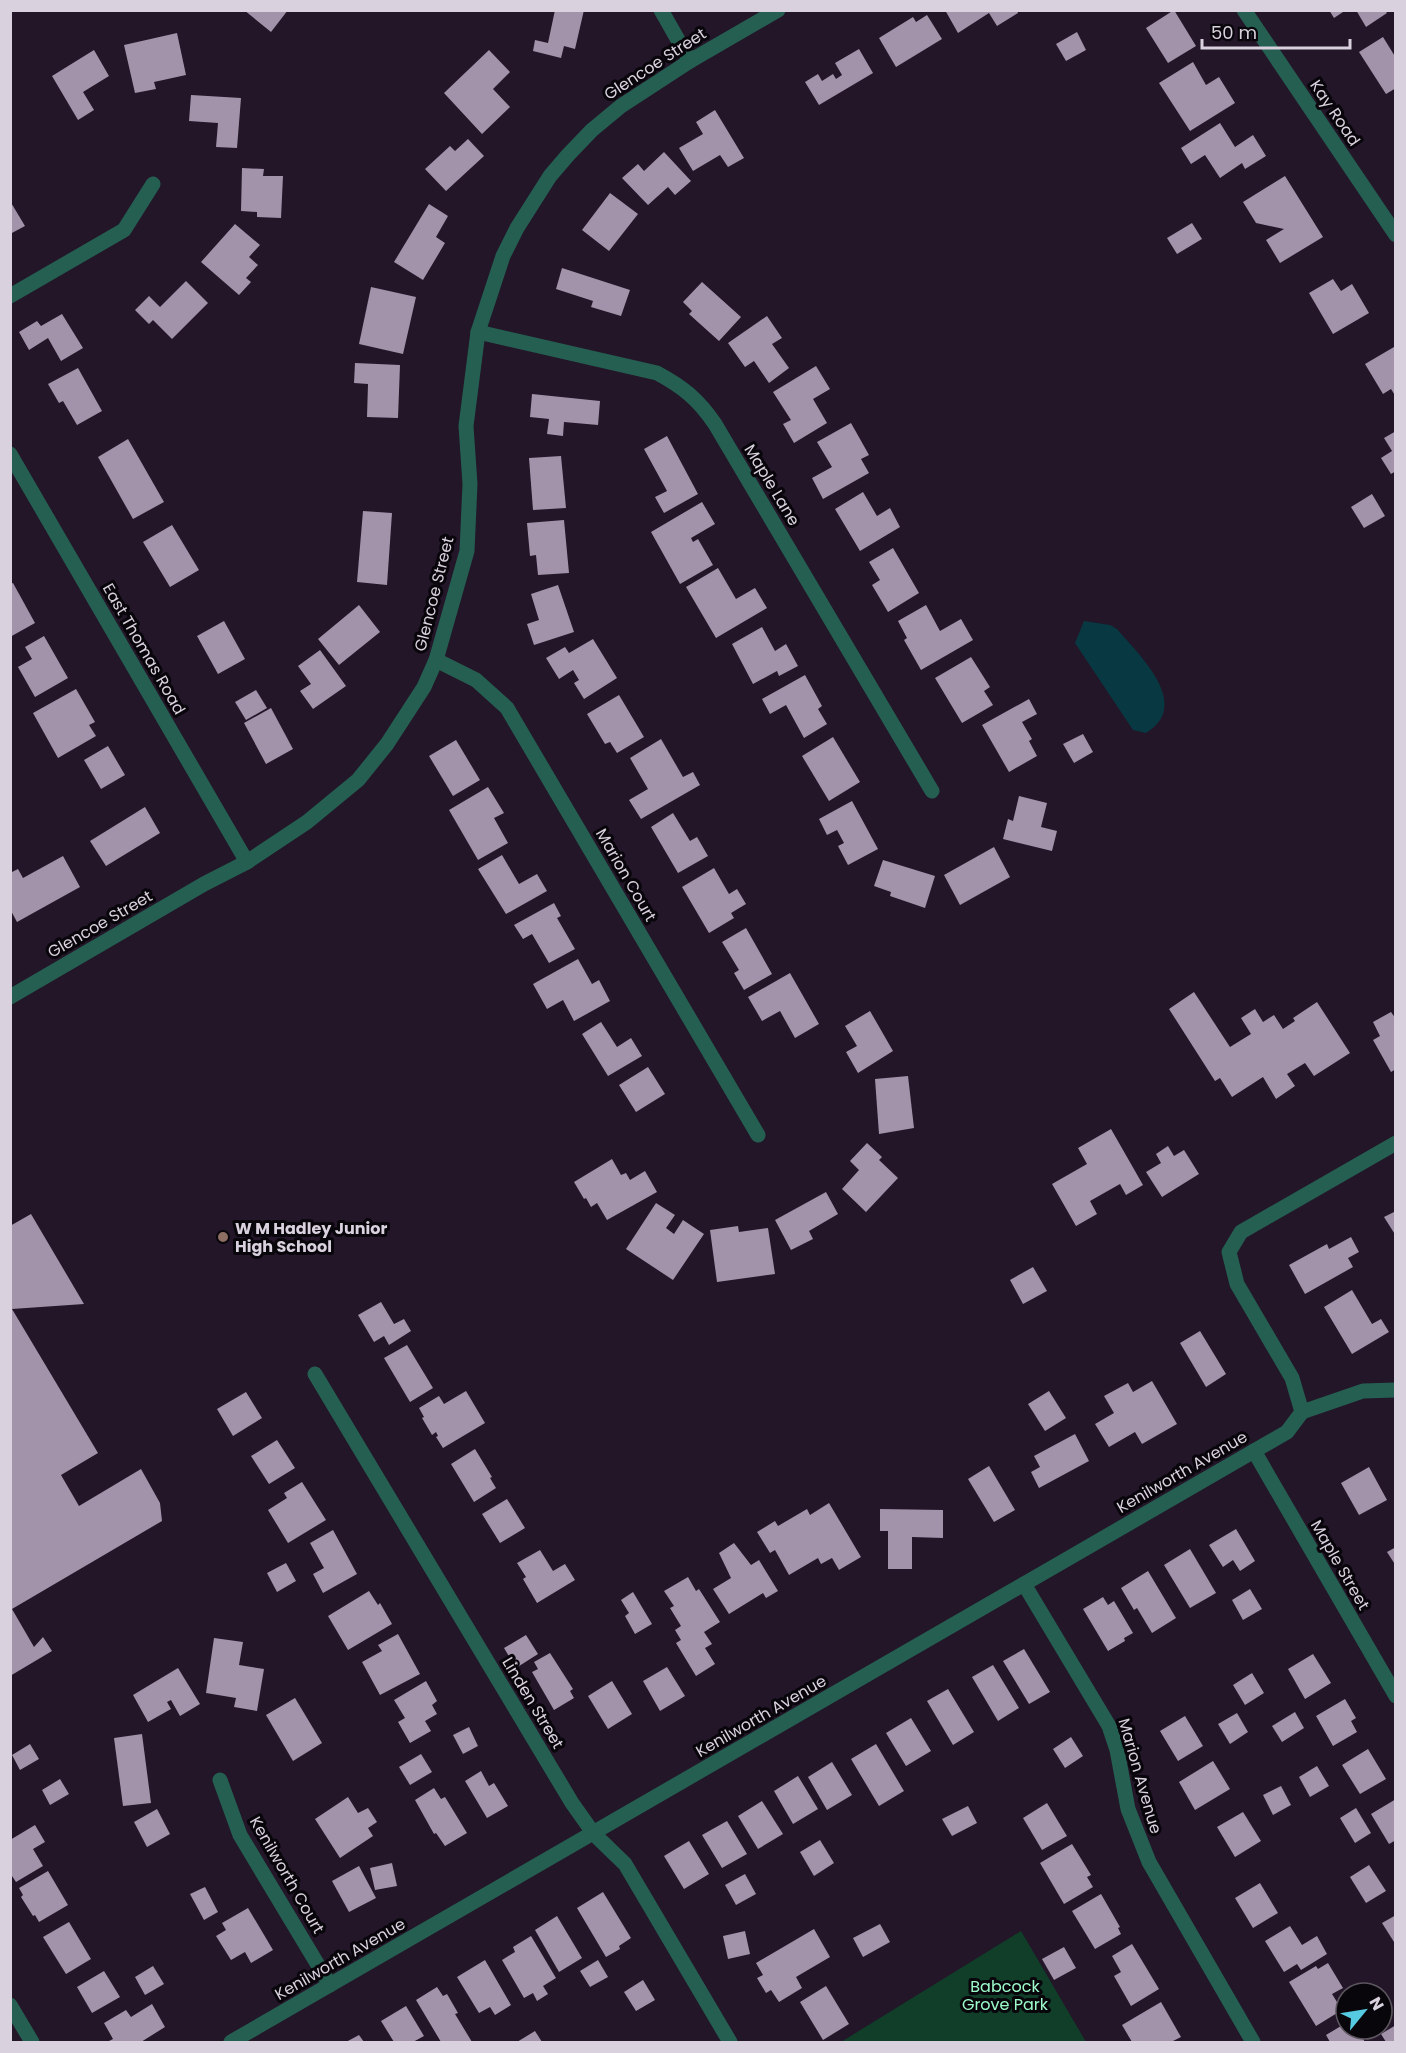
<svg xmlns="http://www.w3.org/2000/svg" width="1406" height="2053" viewBox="0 0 1406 2053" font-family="Poppins,sans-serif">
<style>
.green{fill:#103e29}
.water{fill:#083942}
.building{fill:#a293ab}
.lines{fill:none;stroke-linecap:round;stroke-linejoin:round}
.minor{stroke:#255f51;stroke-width:15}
.education-dot{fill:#8d6e63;stroke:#08050b;stroke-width:2}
.labels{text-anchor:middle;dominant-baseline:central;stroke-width:6;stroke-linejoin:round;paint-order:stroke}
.street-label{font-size:16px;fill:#d9d1de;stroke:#08050b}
.poi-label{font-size:16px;font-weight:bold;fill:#d9d1de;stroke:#08050b;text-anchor:start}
.park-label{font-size:16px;fill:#9cfbc9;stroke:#08050b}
</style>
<rect width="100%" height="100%" fill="#221628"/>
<!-- green -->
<path class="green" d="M1021,1931L1086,2042H841Z"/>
<!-- water -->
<path class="water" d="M1084,621L1110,625L1117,629C1139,655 1193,705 1146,733L1133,730L1075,643Z"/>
<!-- building -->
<g class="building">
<path d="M244,10H288L271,32Z"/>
<path d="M555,10H584L575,49L564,46L561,58L533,51L535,40L548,43Z"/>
<path d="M945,10H1017L1018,13L997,26L989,13L958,33Z"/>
<path d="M1174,10L1196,46L1168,63L1146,28Z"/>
<path d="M1329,10H1346L1334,18Z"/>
<path d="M1356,10H1385L1387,13L1366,27Z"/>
<path d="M927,15L942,39L896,67L879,38L913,17L916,22Z"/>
<path d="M1077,32L1086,50L1066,61L1056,44Z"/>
<path d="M177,33L186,75L154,82L156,89L135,93L124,45Z"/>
<path d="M1383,37L1396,58V88L1386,94L1359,52Z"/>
<path d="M859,49L873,73L819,105L805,82L818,74L822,81L833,74L836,79L842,75L835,63Z"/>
<path d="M94,50L109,76L83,92L94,110L78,120L52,76Z"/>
<path d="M489,50L510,72L493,89L510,107L482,134L444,93Z"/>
<path d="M1193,62L1206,85L1219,77L1235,103L1190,131L1159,83Z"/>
<path d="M191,95L241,98L237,148L216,147L218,123L189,121Z"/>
<path d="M715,110L744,158L728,167L720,155L693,171L679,148L703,134L696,122Z"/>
<path d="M1220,123L1235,147L1253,135L1266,156L1245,169L1242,163L1220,178L1205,155L1191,164L1181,148Z"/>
<path d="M468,139L484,156L446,191L425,169L450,146L455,151Z"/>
<path d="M664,152L691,181L675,195L668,187L648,205L622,178L638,164L644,171Z"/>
<path d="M242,168L264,169L263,176H283L281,218L257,217V212L241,211Z"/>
<path d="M1285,176L1323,237L1280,263L1266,240L1284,229L1256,223L1243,202Z"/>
<path d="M610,193L638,214L609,251L582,230Z"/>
<path d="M10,201L25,226L10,234Z"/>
<path d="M429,204L448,216L436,237L445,243L423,280L394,262Z"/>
<path d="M1192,223L1202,239L1177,254L1167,238Z"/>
<path d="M235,224L260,245L249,257L258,265L246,278L251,282L239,295L201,262Z"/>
<path d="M562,268L630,290L621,316L591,307L593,301L556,289Z"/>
<path d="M1333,279L1341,291L1352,284L1369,313L1333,334L1309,293Z"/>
<path d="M186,281L208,303L172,339L153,320L149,324L135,310L149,296L160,307Z"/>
<path d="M702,282L741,317L719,341L689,314L692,311L683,302Z"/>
<path d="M371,287L416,297L403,354L359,344Z"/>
<path d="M62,314L83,348L61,361L48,338L29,350L19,332L37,321L41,326Z"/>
<path d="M767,316L782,338L772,344L789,368L769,383L754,361L745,367L728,343Z"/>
<path d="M1394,347L1396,348V397L1391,389L1383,394L1365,364Z"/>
<path d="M355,363L400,365L398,418L367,417L368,384L354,383Z"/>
<path d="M816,366L830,389L813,399L827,423L794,443L783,424L791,420L773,392Z"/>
<path d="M78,368L102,411L77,425L63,401L59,403L48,384Z"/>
<path d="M532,394L600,401L598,425L564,422L563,436L547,434L549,419L530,417Z"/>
<path d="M851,423L869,455L861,459L869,473L823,499L812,478L832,467L817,442Z"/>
<path d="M1396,431V471L1391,474L1381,458L1392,451L1384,438Z"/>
<path d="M667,436L698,494L664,513L655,497L667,491L644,449Z"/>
<path d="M128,439L164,502L133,519L98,457Z"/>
<path d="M561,456L566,508L533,510L529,458Z"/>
<path d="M863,492L877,516L890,508L900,527L860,551L835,509Z"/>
<path d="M1372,494L1385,516L1364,528L1351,507Z"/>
<path d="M702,502L715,524L691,538L693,542L698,539L713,565L680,584L651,532Z"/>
<path d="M363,511L392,513L387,585L357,582Z"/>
<path d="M564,520L569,573L538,575L536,555L530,556L527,523Z"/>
<path d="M172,525L199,570L170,587L143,542Z"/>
<path d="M893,548L919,593L888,612L872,585L880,580L869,562Z"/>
<path d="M718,568L736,599L755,588L767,608L716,638L686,587Z"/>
<path d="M13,583L35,623L10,637V584Z"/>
<path d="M558,585L574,632L534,645L527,624L539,620L531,594Z"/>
<path d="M359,605L380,632L339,665L318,639Z"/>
<path d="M926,605L940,631L961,619L973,640L921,670L904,640L907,638L898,621Z"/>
<path d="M224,621L245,659L218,674L197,636Z"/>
<path d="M762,627L775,651L786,644L798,666L779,676L777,671L753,684L732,644Z"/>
<path d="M44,636L68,678L35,697L18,667L32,659L25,647Z"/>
<path d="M593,639L617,678L584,699L574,683L579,680L573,670L559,679L546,658L565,647L569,653Z"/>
<path d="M320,650L346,686L313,709L300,691L311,684L298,666Z"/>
<path d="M971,657L990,687L984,691L993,705L962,723L935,678Z"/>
<path d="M805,675L822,706L818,709L827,724L804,738L786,705L770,714L762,699Z"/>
<path d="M76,689L95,722L89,725L96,736L58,758L33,713Z"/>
<path d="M256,690L267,708L246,720L235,702Z"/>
<path d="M619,695L644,737L617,753L610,742L605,744L587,714Z"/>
<path d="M1029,699L1037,714L1022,722L1032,739L1029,741L1037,756L1009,772L982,725Z"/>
<path d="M271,708L293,749L266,764L244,723Z"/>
<path d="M1083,734L1093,752L1074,763L1063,744Z"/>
<path d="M833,737L860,782L829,801L802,756Z"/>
<path d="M661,739L683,777L693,772L700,785L641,819L629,800L648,789L630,758Z"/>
<path d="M456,740L480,780L453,796L429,756Z"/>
<path d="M108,746L125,775L101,789L84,760Z"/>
<path d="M488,787L504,813L494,818L508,843L478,860L449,810Z"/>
<path d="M1019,796L1047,803L1041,827L1057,831L1052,851L1003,839L1008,819L1013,821Z"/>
<path d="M852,801L878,849L848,865L838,846L844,843L837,830L827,835L819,819Z"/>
<path d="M145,807L160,833L106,866L90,841Z"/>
<path d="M673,813L690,841L697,837L708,856L678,873L651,827Z"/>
<path d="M994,847L1010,877L960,905L944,875Z"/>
<path d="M502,855L519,884L537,874L547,891L506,914L478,869Z"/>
<path d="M63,856L80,887L17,922L10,909V873L18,869L23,878Z"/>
<path d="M883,860L935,876L925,908L890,896L891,892L874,886Z"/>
<path d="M714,868L729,894L737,889L746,904L731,913L734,918L709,933L682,887Z"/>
<path d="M554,903L561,916L557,918L575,949L549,963L532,934L523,939L514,925Z"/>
<path d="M746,928L772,974L744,990L734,973L739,970L722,942Z"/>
<path d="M578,959L592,984L599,980L610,1001L574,1021L563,1000L547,1009L533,984Z"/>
<path d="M790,973L819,1024L795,1038L780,1011L762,1021L748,997Z"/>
<path d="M1194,992L1230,1047L1251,1034L1241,1018L1255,1009L1263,1022L1274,1015L1283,1029L1295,1021L1293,1018L1317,1002L1350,1053L1314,1076L1305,1063L1287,1074L1295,1086L1276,1099L1263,1077L1232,1097L1220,1078L1215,1081L1169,1009Z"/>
<path d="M870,1011L893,1051L858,1073L846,1052L857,1046L845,1026Z"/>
<path d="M1391,1012L1396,1019V1069L1391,1072L1373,1040L1380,1036L1373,1022Z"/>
<path d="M601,1022L617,1047L631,1038L642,1056L608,1076L582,1034Z"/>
<path d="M648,1067L665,1094L636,1112L619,1085Z"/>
<path d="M908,1076L914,1128L879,1134L875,1079Z"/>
<path d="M1111,1129L1143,1185L1126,1195L1120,1184L1090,1201L1097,1214L1076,1226L1052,1184L1087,1164L1078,1148Z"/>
<path d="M867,1143L882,1157L879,1160L898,1178L866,1212L842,1189L859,1170L850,1161Z"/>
<path d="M1168,1146L1174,1156L1184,1150L1199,1174L1162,1197L1146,1172L1161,1163L1156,1154Z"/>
<path d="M612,1159L621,1175L626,1173L630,1180L645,1171L657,1192L607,1220L597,1203L591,1207L586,1198L584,1199L574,1182Z"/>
<path d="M826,1192L838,1214L809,1231L813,1239L791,1250L775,1220Z"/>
<path d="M656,1203L675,1215L666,1228L674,1234L683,1220L704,1234L673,1280L626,1249Z"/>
<path d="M1396,1211V1236L1384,1217Z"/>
<path d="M31,1214L84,1304L12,1309L98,1453L61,1475L79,1506L141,1469L160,1503L162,1521L12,1609L34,1647L43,1637L52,1651L10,1676V1226Z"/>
<path d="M738,1226L739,1232L768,1228L775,1274L717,1282L710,1230Z"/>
<path d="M1351,1237L1359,1252L1348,1258L1353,1267L1305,1294L1289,1265L1327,1244L1329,1249Z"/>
<path d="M1033,1267L1047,1291L1023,1304L1010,1280Z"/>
<path d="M1352,1290L1372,1324L1381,1319L1389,1332L1352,1354L1324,1307Z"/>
<path d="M381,1302L394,1324L404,1319L411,1331L389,1345L384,1336L374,1342L358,1315Z"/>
<path d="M1200,1331L1226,1374L1206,1387L1180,1343Z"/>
<path d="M407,1345L433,1388L410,1402L384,1358Z"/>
<path d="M1152,1381L1177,1424L1142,1444L1135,1432L1109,1447L1095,1424L1114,1413L1104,1396L1128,1383L1133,1392Z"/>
<path d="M466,1391L485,1423L443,1448L436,1437L438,1436L436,1432L432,1435L422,1418L424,1417L419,1408L439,1396L444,1404Z"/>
<path d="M1049,1391L1066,1418L1045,1431L1028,1404Z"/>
<path d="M246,1392L262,1418L233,1436L217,1409Z"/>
<path d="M1075,1434L1089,1461L1039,1488L1031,1472L1040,1467L1034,1456Z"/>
<path d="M277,1440L295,1468L269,1484L251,1456Z"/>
<path d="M475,1449L492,1477L490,1478L496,1488L474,1502L451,1464Z"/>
<path d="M989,1466L1015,1510L994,1522L968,1479Z"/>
<path d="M1369,1467L1387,1500L1359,1515L1341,1483Z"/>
<path d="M302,1482L326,1520L288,1543L268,1510L287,1498L284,1493Z"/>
<path d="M507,1499L525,1528L500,1543L482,1514Z"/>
<path d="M829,1503L861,1557L839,1570L832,1558L821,1564L818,1558L789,1575L775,1550L770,1553L757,1532L775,1521L778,1526L807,1509L810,1515Z"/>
<path d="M880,1509L943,1510V1538L912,1537V1569H888V1531H880Z"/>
<path d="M1236,1529L1255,1561L1240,1571L1233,1560L1223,1567L1209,1545Z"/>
<path d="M333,1530L357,1574L323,1593L313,1574L324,1568L310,1543Z"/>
<path d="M734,1543L751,1565L759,1560L778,1591L766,1598L763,1593L729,1614L713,1589L731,1578L719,1553Z"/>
<path d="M1396,1547V1566L1387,1552Z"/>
<path d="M1190,1549L1216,1593L1190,1608L1164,1565Z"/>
<path d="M540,1550L553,1571L565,1564L575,1580L537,1603L523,1579L526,1577L517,1563Z"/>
<path d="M286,1563L296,1581L277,1592L267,1573Z"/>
<path d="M1148,1571L1176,1618L1152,1633L1137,1608L1134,1610L1121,1588Z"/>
<path d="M688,1577L696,1591L699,1589L720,1622L704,1632L712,1644L705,1648L715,1664L696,1676L676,1643L681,1640L675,1630L681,1626L670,1608L674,1606L664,1591Z"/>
<path d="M1250,1589L1262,1609L1243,1620L1232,1600Z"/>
<path d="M369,1591L378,1605L380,1603L392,1624L348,1650L328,1616Z"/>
<path d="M633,1592L652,1624L635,1634L625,1616L629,1613L621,1600Z"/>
<path d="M1103,1597L1108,1605L1114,1601L1133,1633L1124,1638L1125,1641L1108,1651L1083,1609Z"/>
<path d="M398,1634L420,1674L380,1695L362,1662L382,1651L378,1645Z"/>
<path d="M526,1635L538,1654L516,1668L504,1648Z"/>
<path d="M214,1638L243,1642L239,1665L264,1669L257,1711L234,1707L236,1698L206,1693Z"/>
<path d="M1024,1649L1050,1692L1029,1704L1003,1661Z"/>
<path d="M550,1653L573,1689L570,1691L574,1698L554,1710L532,1672L538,1669L534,1662Z"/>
<path d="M1313,1654L1331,1683L1305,1699L1288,1669Z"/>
<path d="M993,1665L1019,1708L998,1721L972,1677Z"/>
<path d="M667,1667L685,1696L660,1711L643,1681Z"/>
<path d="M178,1668L200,1704L180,1716L171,1700L167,1702L171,1709L148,1722L133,1695Z"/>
<path d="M1252,1673L1264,1693L1245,1705L1233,1685Z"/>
<path d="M426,1681L437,1701L432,1705L437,1714L425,1721L431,1731L410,1743L398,1722L405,1718L394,1700Z"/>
<path d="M612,1681L632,1714L608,1729L588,1696Z"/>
<path d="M948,1689L974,1732L953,1745L927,1701Z"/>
<path d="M295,1698L322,1743L293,1761L266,1715Z"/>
<path d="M1345,1699L1356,1718L1351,1721L1357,1732L1333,1746L1316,1716Z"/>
<path d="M1295,1712L1304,1728L1282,1742L1272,1726Z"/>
<path d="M1237,1713L1248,1732L1230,1744L1218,1724Z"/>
<path d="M1185,1716L1203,1746L1178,1761L1160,1731Z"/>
<path d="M911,1718L931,1751L906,1766L886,1733Z"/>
<path d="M469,1727L478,1746L463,1754L453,1735Z"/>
<path d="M142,1734L151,1803L123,1806L114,1738Z"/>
<path d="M1071,1737L1083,1756L1065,1768L1053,1749Z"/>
<path d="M30,1744L39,1759L20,1770L12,1755Z"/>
<path d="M876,1744L904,1791L879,1806L851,1759Z"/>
<path d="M1368,1749L1386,1779L1360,1794L1342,1765Z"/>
<path d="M421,1754L432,1772L410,1785L399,1767Z"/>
<path d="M1213,1761L1230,1789L1195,1810L1179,1782Z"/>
<path d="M832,1762L852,1795L827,1810L808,1777Z"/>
<path d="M1317,1766L1329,1786L1310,1797L1299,1777Z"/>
<path d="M481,1771L489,1786L494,1783L508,1806L487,1818L465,1781Z"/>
<path d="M798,1776L818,1809L793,1824L774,1791Z"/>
<path d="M60,1779L69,1794L50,1805L42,1790Z"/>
<path d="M1281,1786L1291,1805L1273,1815L1263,1795Z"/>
<path d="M434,1788L441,1799L445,1797L467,1833L445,1846L436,1833L434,1834L415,1800Z"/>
<path d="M348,1797L358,1813L368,1808L377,1822L368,1828L373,1836L340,1858L315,1819Z"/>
<path d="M1396,1799V1840L1389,1844L1371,1814Z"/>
<path d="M762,1801L783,1834L758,1849L738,1816Z"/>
<path d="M1047,1803L1067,1836L1042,1850L1023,1818Z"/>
<path d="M968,1806L977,1823L952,1836L942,1819Z"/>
<path d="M1356,1808L1371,1833L1355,1843L1340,1818Z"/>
<path d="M157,1809L170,1834L147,1847L134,1822Z"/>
<path d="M1243,1812L1261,1841L1235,1857L1217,1827Z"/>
<path d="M727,1821L747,1854L722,1868L702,1835Z"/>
<path d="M35,1825L45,1842L33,1849L43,1866L16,1882L10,1873V1840Z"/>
<path d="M820,1840L834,1863L814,1876L800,1852Z"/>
<path d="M689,1841L709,1874L684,1889L664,1856Z"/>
<path d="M1072,1844L1091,1875L1087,1877L1093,1887L1064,1904L1040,1863Z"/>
<path d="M392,1863L397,1886L375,1890L370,1868Z"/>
<path d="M1369,1865L1386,1891L1366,1903L1350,1877Z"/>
<path d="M359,1866L376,1898L349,1912L332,1881Z"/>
<path d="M48,1871L68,1905L39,1922L35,1915L33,1916L21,1897L23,1895L19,1888Z"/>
<path d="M745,1874L756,1894L736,1905L725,1885Z"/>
<path d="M1260,1883L1278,1913L1253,1928L1235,1898Z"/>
<path d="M205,1887L218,1912L204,1920L190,1894Z"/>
<path d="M603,1892L631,1938L619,1946L620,1949L606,1957L577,1908Z"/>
<path d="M1101,1894L1120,1927L1118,1928L1121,1934L1095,1949L1072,1911Z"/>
<path d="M248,1908L273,1950L251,1963L245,1952L231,1960L216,1936L226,1930L222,1923Z"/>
<path d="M1396,1915V1941L1394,1942L1382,1923Z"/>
<path d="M557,1916L582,1958L559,1972L535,1930Z"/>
<path d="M69,1922L91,1959L66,1974L43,1937Z"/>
<path d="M880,1924L890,1942L863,1957L853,1938Z"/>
<path d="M1290,1926L1302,1945L1317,1936L1327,1954L1301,1970L1297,1964L1284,1972L1265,1941Z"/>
<path d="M814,1929L830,1957L796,1977L802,1988L779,2002L771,1990L766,1993L757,1978L763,1975L756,1963Z"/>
<path d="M745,1931L750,1954L728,1959L723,1936Z"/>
<path d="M531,1936L556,1978L543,1986L548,1994L537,2001L533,1993L524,1998L502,1960L515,1952L513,1947Z"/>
<path d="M1132,1944L1159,1989L1131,2006L1114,1976L1121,1972L1112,1956Z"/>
<path d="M1064,1947L1076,1968L1054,1980L1042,1959Z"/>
<path d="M485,1960L511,2005L495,2015L490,2007L479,2013L457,1977Z"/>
<path d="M598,1960L608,1977L590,1987L580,1971Z"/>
<path d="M1328,1963L1343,1988L1332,1994L1342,2010L1316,2026L1289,1982L1316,1966L1318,1969Z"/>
<path d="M153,1966L164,1984L145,1995L135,1977Z"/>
<path d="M104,1971L120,1997L92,2013L77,1987Z"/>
<path d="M643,1980L655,2000L636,2011L624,1992Z"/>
<path d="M826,1986L849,2024L823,2040L800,2002Z"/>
<path d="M437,1987L443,1996L447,1994L458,2013L455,2014L472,2042H441L416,2000Z"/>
<path d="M1161,2002L1181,2037L1171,2042H1132L1122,2025Z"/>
<path d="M152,2004L165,2027L141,2042H110L109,2041L113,2039L104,2023L126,2010L131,2017Z"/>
<path d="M406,2006L424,2036L413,2042H394L381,2021Z"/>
<path d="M1346,2023V2029H1357L1365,2042H1330L1326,2035Z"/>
<path d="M1396,2025V2042H1386L1381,2034Z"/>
<path d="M535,2031L542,2042H517Z"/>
<path d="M359,2035L364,2042H346Z"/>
</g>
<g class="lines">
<!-- minor -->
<g class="minor">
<path d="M661,10L690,61"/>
<path d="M1244,10L1396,235"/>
<path d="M10,296L124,230L153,184"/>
<path d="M478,332L657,373C683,387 698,399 715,424L932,791"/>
<path d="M10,454L247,862"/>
<path d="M436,660L476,680L507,708L758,1135"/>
<path d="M10,997L204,884L247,862L307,822L358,780L387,744L424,687L436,660L467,551L470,484L466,426L478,332L503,256L517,228L550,176L568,155L592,130L621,106L690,61L778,10"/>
<path d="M315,1374L572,1803L594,1834L625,1864L730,2042"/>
<path d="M1302,1412L1292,1378L1237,1284L1229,1252L1241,1232L1396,1143"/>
<path d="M1302,1412L1363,1391L1396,1390"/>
<path d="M1254,1451L1396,1696"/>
<path d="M1024,1584L1109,1726L1117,1750L1128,1809L1149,1862L1253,2042"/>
<path d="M220,1780L240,1835L330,1985"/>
<path d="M10,2005L32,2042"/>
<path d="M231,2042L1287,1432L1302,1412"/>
</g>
</g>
<!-- markers -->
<circle class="education-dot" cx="223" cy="1237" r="6"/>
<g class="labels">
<!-- street labels -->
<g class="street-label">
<text transform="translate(655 64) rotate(-33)">Glencoe Street</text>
<text transform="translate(1335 113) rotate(56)">Kay Road</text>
<text transform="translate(772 485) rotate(59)">Maple Lane</text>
<text transform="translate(434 594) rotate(-76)">Glencoe Street</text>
<text transform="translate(144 649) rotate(60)">East Thomas Road</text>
<text transform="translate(626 875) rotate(60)">Marion Court</text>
<text transform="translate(100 924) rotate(-30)">Glencoe Street</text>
<text transform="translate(1182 1472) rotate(-30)">Kenilworth Avenue</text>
<text transform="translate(1340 1565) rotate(60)">Maple Street</text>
<text transform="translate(533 1703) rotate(59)">Linden Street</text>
<text transform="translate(761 1716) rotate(-30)">Kenilworth Avenue</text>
<text transform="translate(1140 1776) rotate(74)">Marion Avenue</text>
<text transform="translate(287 1875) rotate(60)">Kenilworth Court</text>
<text transform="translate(340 1959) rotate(-30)">Kenilworth Avenue</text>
</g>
<!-- poi labels -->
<g class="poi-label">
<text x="235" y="1228">W M Hadley Junior<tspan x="235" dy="18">High School</tspan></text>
</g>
<!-- park labels -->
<g class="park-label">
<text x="1005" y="1986">Babcock<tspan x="1005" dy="18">Grove Park</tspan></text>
</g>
</g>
<!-- border -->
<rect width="1406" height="2053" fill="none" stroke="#d9d1de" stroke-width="24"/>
<!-- north arrow -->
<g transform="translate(1364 2011) rotate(60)"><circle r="28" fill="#08050b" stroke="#5c575f" stroke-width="1.5"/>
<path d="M0-4.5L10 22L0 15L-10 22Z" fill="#55cae0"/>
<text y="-9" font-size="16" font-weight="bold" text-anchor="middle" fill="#d9d1de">N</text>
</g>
<!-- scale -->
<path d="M1202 39v9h148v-9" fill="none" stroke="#d9d1de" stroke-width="3"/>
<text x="1211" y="39" font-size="18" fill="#d9d1de" stroke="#08050b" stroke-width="4.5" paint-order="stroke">50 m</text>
</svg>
